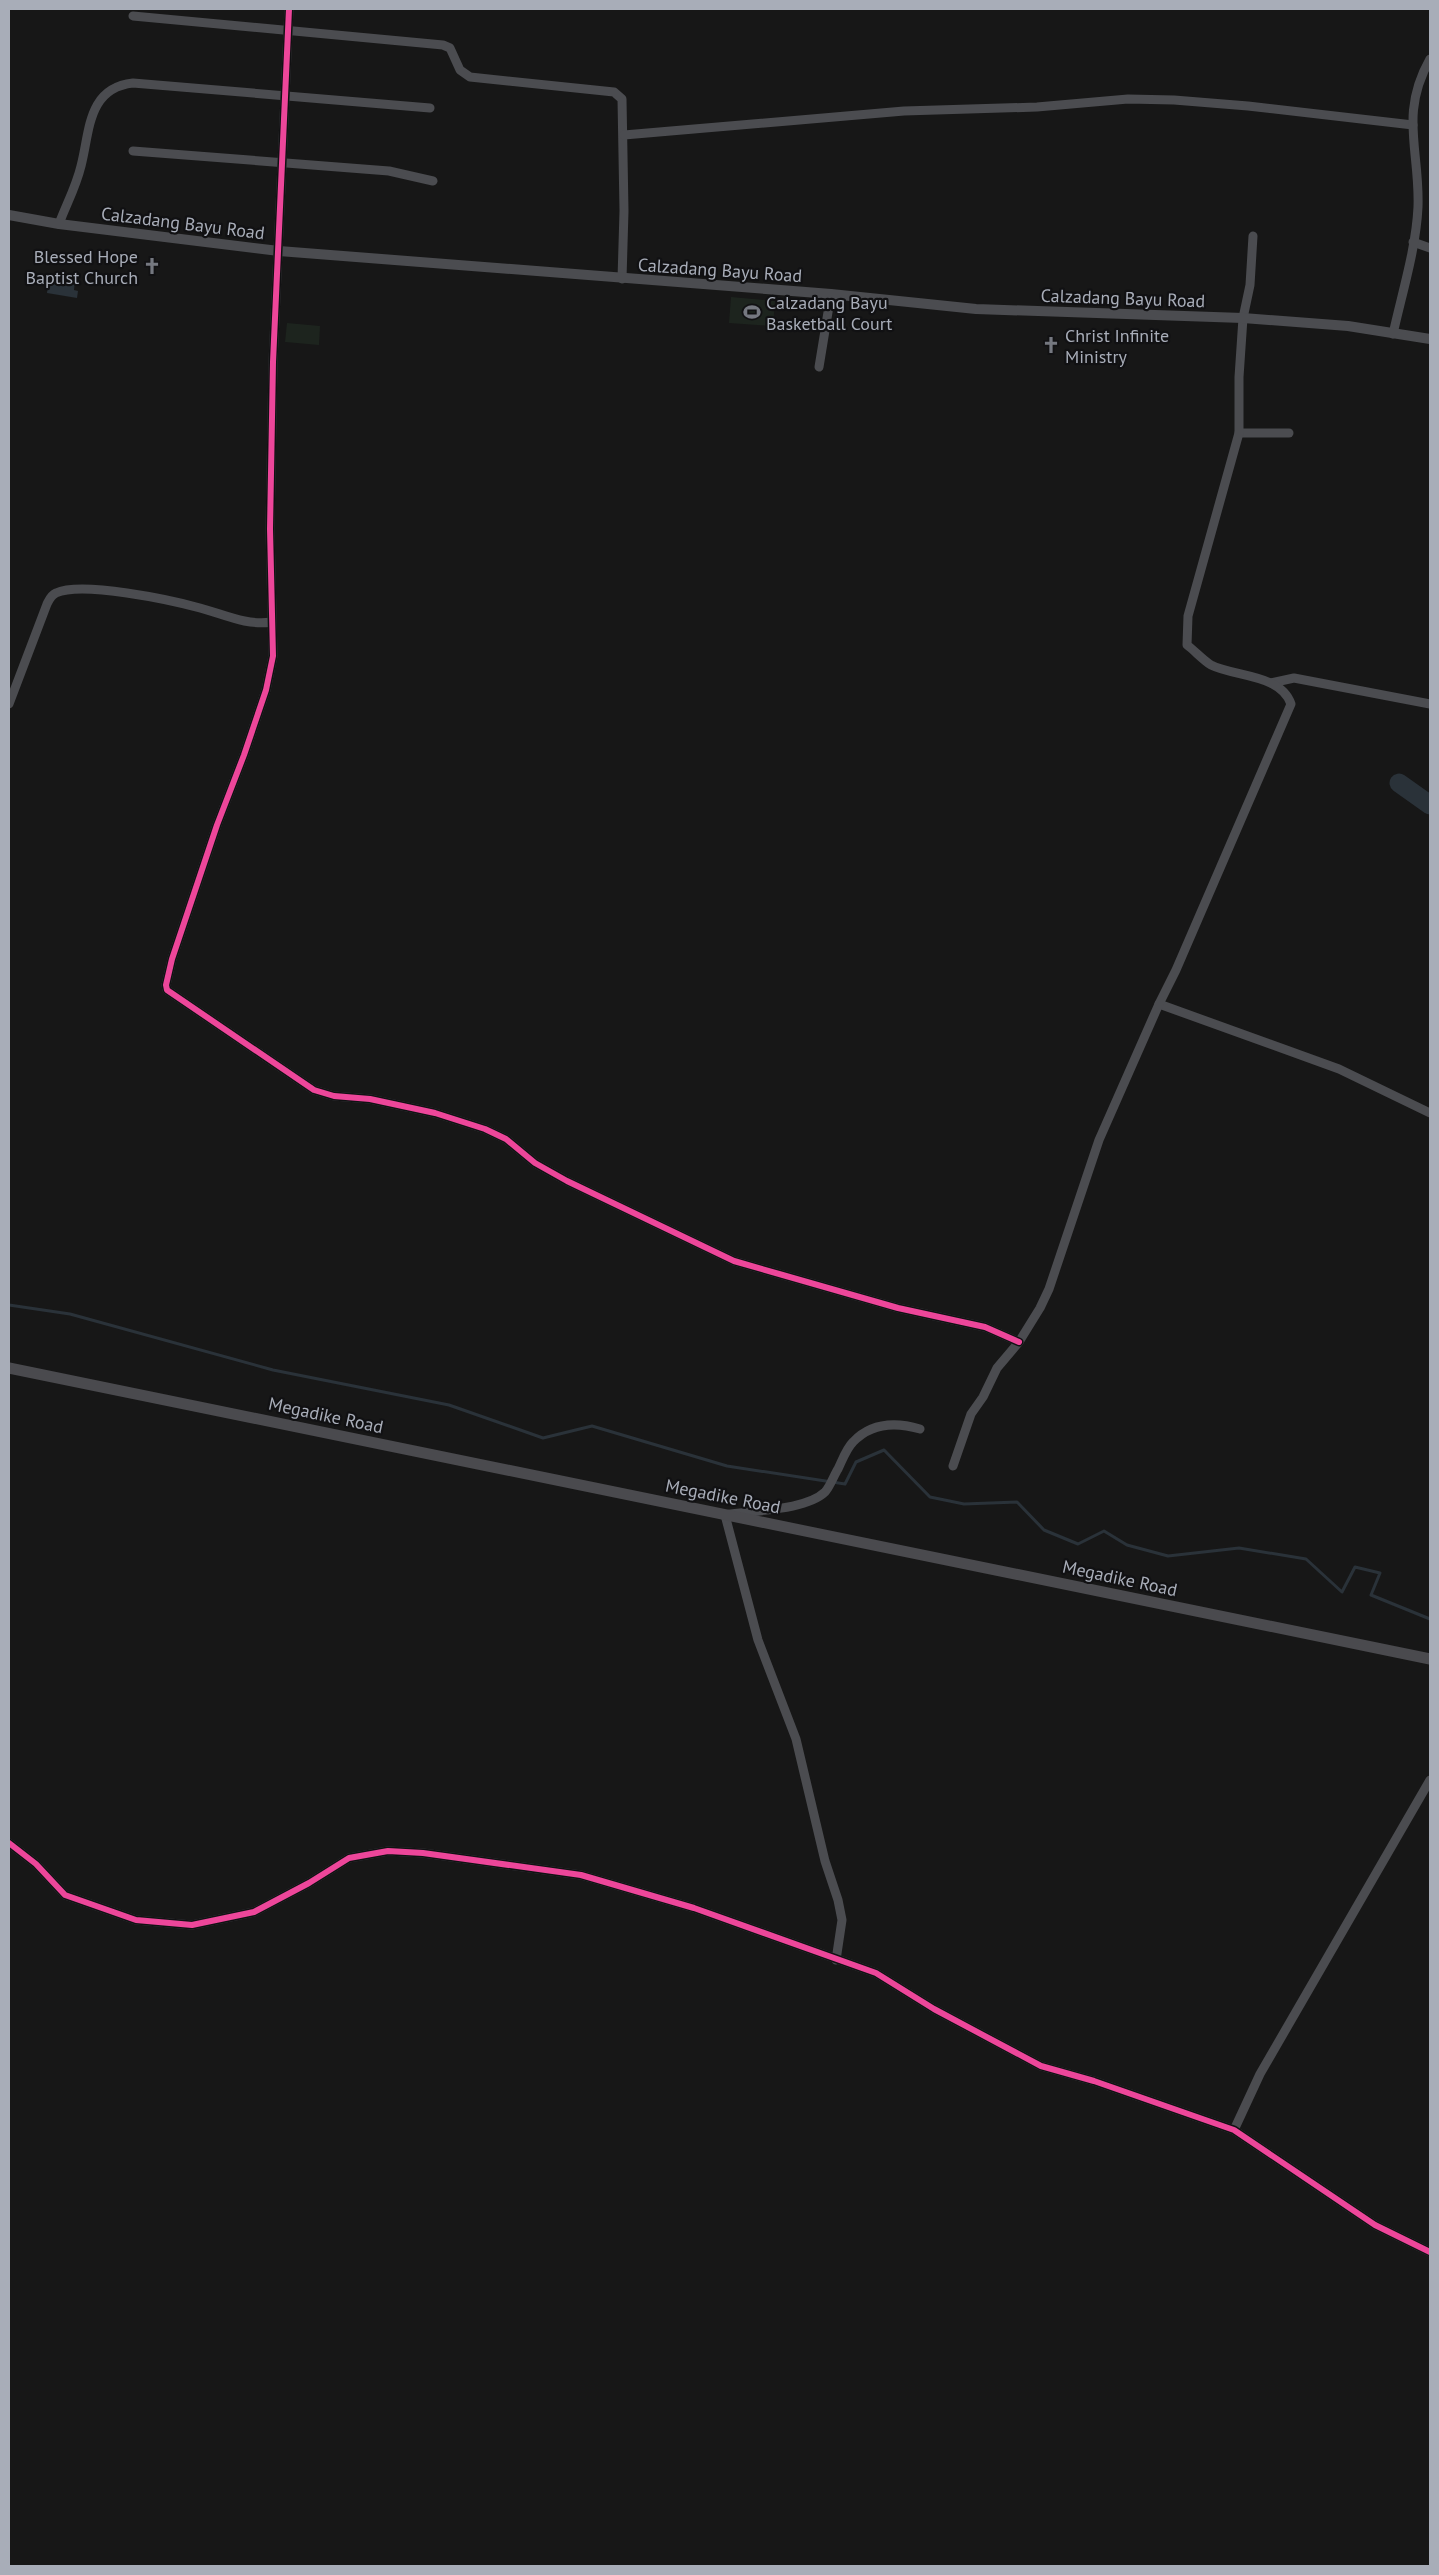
<svg xmlns="http://www.w3.org/2000/svg" width="1439" height="2575" viewBox="0 0 1439 2575" font-family="'PT Sans',sans-serif">
<style>
.green{fill:#1d241e}
.water{fill:#2a3239}
.lines{fill:none;stroke-linecap:round;stroke-linejoin:round}
.stream{stroke:#2a3239;stroke-width:3}
.river{stroke:#2a3239;stroke-width:19}
.minor{stroke:#4b4c50;stroke-width:9}
.tertiary{stroke:#4b4c50;stroke-width:10}
.secondary{stroke:#4a4a4e;stroke-width:11}
.cycleway-casing{stroke:#111113;stroke-width:9}
.cycleway{stroke:#ed469a;stroke-width:6}
.labels{text-anchor:middle;dominant-baseline:central;stroke-width:4.5;stroke-linejoin:round;paint-order:stroke}
.street-label{font-size:18px;fill:#a8adb8;stroke:#111113}
.poi-label{font-size:18px;fill:#a8adb8;stroke:#111113;text-anchor:start}
</style>
<rect width="100%" height="100%" fill="#171717"/>
<!-- green -->
<g class="green">
<path d="M731,297L775,301L773,326L729,323Z"/>
<path d="M287,323L320,326L319,345L285,342Z"/>
</g>
<!-- water -->
<path class="water" d="M49,276L75,280L74,290L78,291L77,298L47,293Z"/>
<g class="lines">
<!-- stream -->
<path class="stream" d="M9,1305L70,1314L273,1370L449,1405L543,1438L592,1426L727,1466L845,1484L856,1462L884,1450L930,1497L964,1504L1017,1502L1044,1530L1078,1544L1104,1531L1127,1545L1168,1556L1239,1548L1306,1559L1342,1592L1355,1567L1380,1573L1371,1595L1430,1619"/>
<!-- river -->
<path class="river" d="M1399,783L1430,805"/>
<!-- minor -->
<g class="minor">
<path d="M289,9L273,362L270,529L273,656L266,690L244,755L217,825L172,959L166,985L167,990L314,1090L334,1096L370,1099L435,1113L485,1129L506,1139L535,1163L567,1181L734,1261L898,1308L985,1327L1019,1342"/>
<path d="M133,16L443,45L450,48L460,70L470,77L614,92L622,99L624,211L622,279"/>
<path d="M624,135L904,111L1037,107L1128,99L1174,100L1248,106L1413,125"/>
<path d="M133,151L389,171L433,181"/>
<path d="M59,224C66,205 76,187 81,166C90,132 87,88 133,83L430,108"/>
<path d="M1413,242L1430,248"/>
<path d="M1393,334C1402,293 1416,249 1418,207C1420,150 1399,114 1430,59"/>
<path d="M819,367L831,294"/>
<path d="M1239,433H1289"/>
<path d="M1271,683L1294,678L1430,704"/>
<path d="M9,704L47,604C49,600 51,595 56,593C82,581 171,600 200,608C223,614 247,626 271,622"/>
<path d="M1159,1004L1339,1069L1430,1113"/>
<path d="M953,1466L971,1414L983,1397L997,1368L1019,1342L1040,1308L1049,1289L1099,1140L1159,1004L1176,970L1291,704C1281,674 1235,677 1211,665C1203,660 1195,651 1187,645L1188,616L1239,433V377L1243,318L1250,285L1253,236"/>
<path d="M9,1843L36,1864L65,1895L136,1920L192,1925L254,1912L309,1883L349,1858L388,1851L423,1853L581,1875L694,1908L876,1973L934,2009L1041,2066L1094,2081L1234,2130L1375,2225L1430,2252"/>
<path d="M836,1960L842,1920L838,1900L825,1861L796,1739L758,1640L725,1515C751,1510 805,1511 825,1492C830,1487 834,1475 838,1469C842,1461 846,1449 853,1442C871,1423 896,1422 920,1429"/>
<path d="M1234,2130L1260,2074L1430,1780"/>
</g>
<!-- tertiary -->
<path class="tertiary" d="M9,215L59,224L279,251L831,294L976,309L1243,318L1348,326L1430,339"/>
<!-- secondary -->
<path class="secondary" d="M9,1368L1430,1659"/>
<!-- cycleway casing -->
<g class="cycleway-casing">
<g id="cycleway">
<path d="M289,9L273,362L270,529L273,656L266,690L244,755L217,825L172,959L166,985L167,990L314,1090L334,1096L370,1099L435,1113L485,1129L506,1139L535,1163L567,1181L734,1261L898,1308L985,1327L1019,1342"/>
<path d="M9,1843L36,1864L65,1895L136,1920L192,1925L254,1912L309,1883L349,1858L388,1851L423,1853L581,1875L694,1908L876,1973L934,2009L1041,2066L1094,2081L1234,2130L1375,2225L1430,2252"/>
</g>
</g>
<!-- cycleway -->
<use href="#cycleway" class="cycleway"/>
</g>
<!-- icons -->
<defs>
<g id="church-bare" transform="scale(1.35)"><path d="M-1.2-6h2.4v3.5h3.3v2.4h-3.3V6h-2.4V-.1h-3.3v-2.4h3.3Z" fill="#757880" stroke="#111113" stroke-width="2.5" paint-order="stroke"/></g>
<g id="stadium-bare" transform="scale(1.35)"><path d="M0-5a6.5 5 0 1 0 0 10a6.5 5 0 1 0 0-10ZM-3.5-1.8h7v3.6h-7Z" fill="#757880" stroke="#111113" stroke-width="2.5" paint-order="stroke"/></g>
</defs>
<g fill-rule="evenodd">
<use href="#church-bare" x="152" y="266"/>
<use href="#stadium-bare" x="752" y="312"/>
<use href="#church-bare" x="1051" y="345"/>
</g>
<g class="labels">
<!-- street labels -->
<g class="street-label">
<text transform="translate(183 223) rotate(7)">Calzadang Bayu Road</text>
<text transform="translate(720 270) rotate(4)">Calzadang Bayu Road</text>
<text transform="translate(1123 298) rotate(2)">Calzadang Bayu Road</text>
<text transform="translate(326 1415) rotate(12)">Megadike Road</text>
<text transform="translate(723 1496) rotate(11)">Megadike Road</text>
<text transform="translate(1120 1578) rotate(12)">Megadike Road</text>
</g>
<!-- poi labels -->
<g class="poi-label">
<text x="138" y="256" text-anchor="end">Blessed Hope<tspan x="138" dy="21">Baptist Church</tspan></text>
<text x="766" y="302">Calzadang Bayu<tspan x="766" dy="21">Basketball Court</tspan></text>
<text x="1065" y="335">Christ Infinite<tspan x="1065" dy="21">Ministry</tspan></text>
</g>
</g>
<!-- border -->
<rect width="1439" height="2575" fill="none" stroke="#a8adb8" stroke-width="20"/>
</svg>
